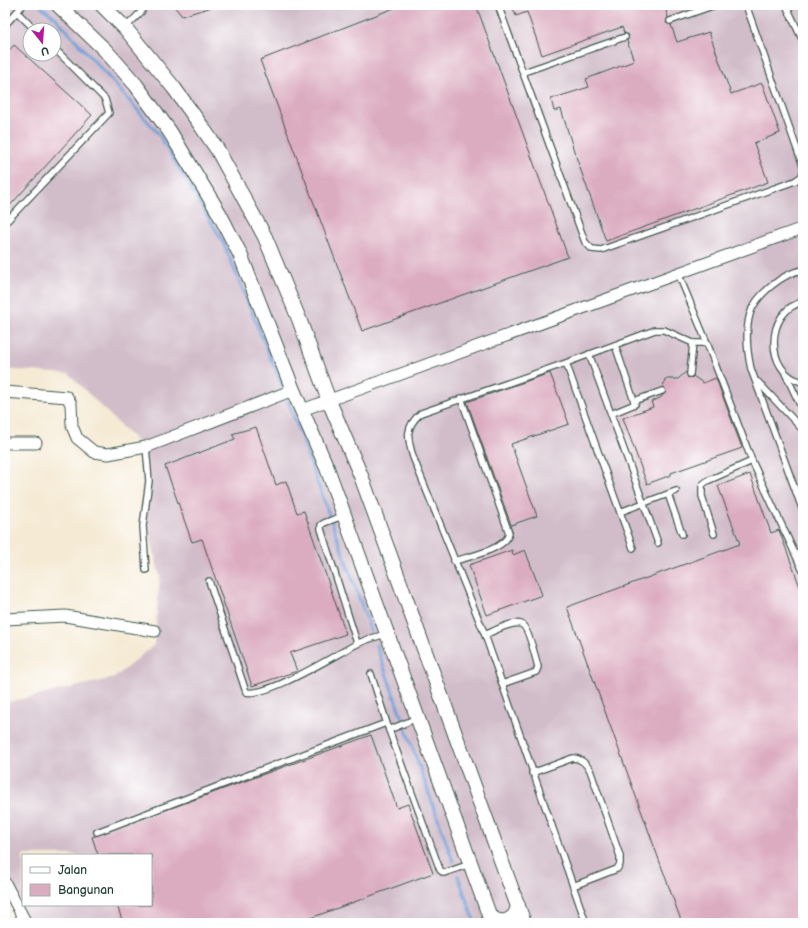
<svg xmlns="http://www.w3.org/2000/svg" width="808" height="928" viewBox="0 0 808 928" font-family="'Balsamiq Sans',sans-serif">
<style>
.industrial{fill:#d1bdc9;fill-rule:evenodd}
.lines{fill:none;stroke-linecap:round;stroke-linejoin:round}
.stream{stroke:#6ea0d9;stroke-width:3}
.building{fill:#dbacc0}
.service-casing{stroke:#3f574c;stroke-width:8}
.minor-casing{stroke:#3f574c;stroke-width:13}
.tertiary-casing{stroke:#3f574c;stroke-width:16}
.service{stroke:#fff;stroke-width:5.5}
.minor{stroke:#fff;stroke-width:11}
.tertiary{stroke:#fff;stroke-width:14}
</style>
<rect width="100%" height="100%" fill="#fff"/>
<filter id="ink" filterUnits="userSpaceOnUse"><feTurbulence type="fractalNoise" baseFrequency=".025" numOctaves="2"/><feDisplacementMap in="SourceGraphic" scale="8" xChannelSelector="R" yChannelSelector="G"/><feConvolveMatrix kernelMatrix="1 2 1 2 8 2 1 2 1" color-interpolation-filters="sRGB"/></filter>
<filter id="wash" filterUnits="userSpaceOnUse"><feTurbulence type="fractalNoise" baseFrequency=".012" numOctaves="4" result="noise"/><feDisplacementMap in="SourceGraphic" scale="16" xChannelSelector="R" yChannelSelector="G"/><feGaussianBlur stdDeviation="0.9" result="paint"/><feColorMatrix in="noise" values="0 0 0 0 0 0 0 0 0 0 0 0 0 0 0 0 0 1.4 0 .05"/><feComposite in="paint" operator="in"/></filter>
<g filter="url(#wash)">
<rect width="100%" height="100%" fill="#f5ead4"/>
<!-- industrial -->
<path class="industrial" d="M5,5H803V923H28L5,884V703L114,678L154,645L160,577L143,505L142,447L69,374L5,369ZM30,30H54V54H30ZM23,855H151V905H23Z"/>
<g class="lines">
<!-- stream -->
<g class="stream">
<path d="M39,5L56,18L157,132L223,242L282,386"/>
<path d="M288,401L371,631"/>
<path d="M376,645L453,861"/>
<path d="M458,876L475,923"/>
</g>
</g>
<g id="blocks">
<!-- building -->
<g class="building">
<path d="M173,5H211L212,7L182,16Z"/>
<path d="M402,5H476L568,257L362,331L260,60Z"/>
<path d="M512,5H664L668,17L666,23L671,25L677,42L709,32L731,94L762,83L780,133L754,143L768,182L606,241L574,151L561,109L554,111L551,99L589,87L586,79L634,61L627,41L629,35L624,33L622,27L542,55L527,12L516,16Z"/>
<path d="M14,45L92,115L5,211V55Z"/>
<path d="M686,372L688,378L693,376L703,383L716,378L742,448L671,473V475L647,484L623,418L653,407L651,402L660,398L666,392L663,387L665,379H678Z"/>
<path d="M550,373L569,424L511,444L537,516L511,525L467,402Z"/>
<path d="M256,427L276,485L286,481L297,513L304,511L346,634L290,653L297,671L252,686L202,539L192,542L165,466L235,439L232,434Z"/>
<path d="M750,474L771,533L779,530L803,595V923H682L567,607L740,544L718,486Z"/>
<path d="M512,550L513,555L525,550L542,595L487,615L469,565Z"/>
<path d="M371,735L397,808L408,804L433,873L297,923H123L117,905H151V855H98L92,837Z"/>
</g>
</g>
</g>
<g filter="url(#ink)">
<use href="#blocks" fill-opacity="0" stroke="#3f574c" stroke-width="1"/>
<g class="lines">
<!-- service casing -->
<g class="service-casing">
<g id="service">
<path d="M498,5L585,242L592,249L601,250L795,181L802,176L803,172"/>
<path d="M746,5L803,166"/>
<path d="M786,5L803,41"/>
<path d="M17,12L35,30"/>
<path d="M670,21L715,5"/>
<path d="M5,25L23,5"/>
<path d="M125,28L142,11V5"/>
<path d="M524,72L625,37"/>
<path d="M5,223L109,113L105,99L54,48"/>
<path d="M803,270C784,272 755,296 750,314C745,332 747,351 751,369L803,511"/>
<path d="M678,273L707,343L752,461L803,571"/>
<path d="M803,302C765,310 764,374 803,382"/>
<path d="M589,354L658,543"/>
<path d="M566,363L633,548"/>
<path d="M785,373L803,411"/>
<path d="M690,374L693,343"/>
<path d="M758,382L803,430"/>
<path d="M634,401L662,391"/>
<path d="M611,414L635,404L615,345"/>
<path d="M146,447L149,481L143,526L146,570"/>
<path d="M668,494L682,534"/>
<path d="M620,512L676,491"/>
<path d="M345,515L324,523L321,525V529L357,643"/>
<path d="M714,534L702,496V485L707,481L752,461"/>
<path d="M454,561C468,557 507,549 509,533L461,398"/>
<path d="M209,581L246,692C269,697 334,655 357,644C366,639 376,637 386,634"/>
<path d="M485,635C494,631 511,621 521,624C528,626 536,659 538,667L536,672L502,684"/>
<path d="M371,674L389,730L440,870L444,873L470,864"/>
<path d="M389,730L417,718"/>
<path d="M532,773L573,758C582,759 585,763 590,770L620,856V864L617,869L573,886"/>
<path d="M97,832L386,723"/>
<path d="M586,923L485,635L413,457C407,437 405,427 421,413L566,363L655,330H664L693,343H707"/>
</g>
</g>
<!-- minor casing -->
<g class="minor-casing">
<g id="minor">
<path d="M5,392L67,397L71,404L72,426L77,438L94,452L108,454L146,447L293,390"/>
<path d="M302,410L803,228"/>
<path d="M5,443H36"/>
<path d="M5,619L65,616L155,631"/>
<path d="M5,883L26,923"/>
</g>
</g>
<!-- tertiary casing -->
<g class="tertiary-casing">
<g id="tertiary">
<path d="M58,5L105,50L136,85L170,132L219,213L240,254L293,390L327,468L492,923"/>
<path d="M102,5L125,28L174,88L202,127L217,149L265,237L299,319L329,401L361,476L524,923"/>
<path d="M489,915C500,926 515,922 518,906"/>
</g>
</g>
<!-- service -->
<use href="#service" class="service"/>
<!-- minor -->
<use href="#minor" class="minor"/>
<!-- tertiary -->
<use href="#tertiary" class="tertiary"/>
</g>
</g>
<!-- margin -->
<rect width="808" height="928" fill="none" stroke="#fff" stroke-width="20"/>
<!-- legend -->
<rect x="22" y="854" width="130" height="52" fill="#ffffff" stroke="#a5b1ae"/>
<rect x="30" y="867" width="20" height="6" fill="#ffffff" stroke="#a5b1ae"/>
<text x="58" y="874" font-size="12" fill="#1f3d34">Jalan</text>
<rect x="30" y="884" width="20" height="12" fill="#dbacc0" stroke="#a5b1ae"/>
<text x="58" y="894" font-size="12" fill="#1f3d34">Bangunan</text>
<!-- north arrow -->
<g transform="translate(42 42) rotate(163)"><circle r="19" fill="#ffffff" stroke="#a5b1ae"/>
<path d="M0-3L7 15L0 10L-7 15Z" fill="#b5179e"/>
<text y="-6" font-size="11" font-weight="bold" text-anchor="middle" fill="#1f3d34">U</text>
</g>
</svg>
